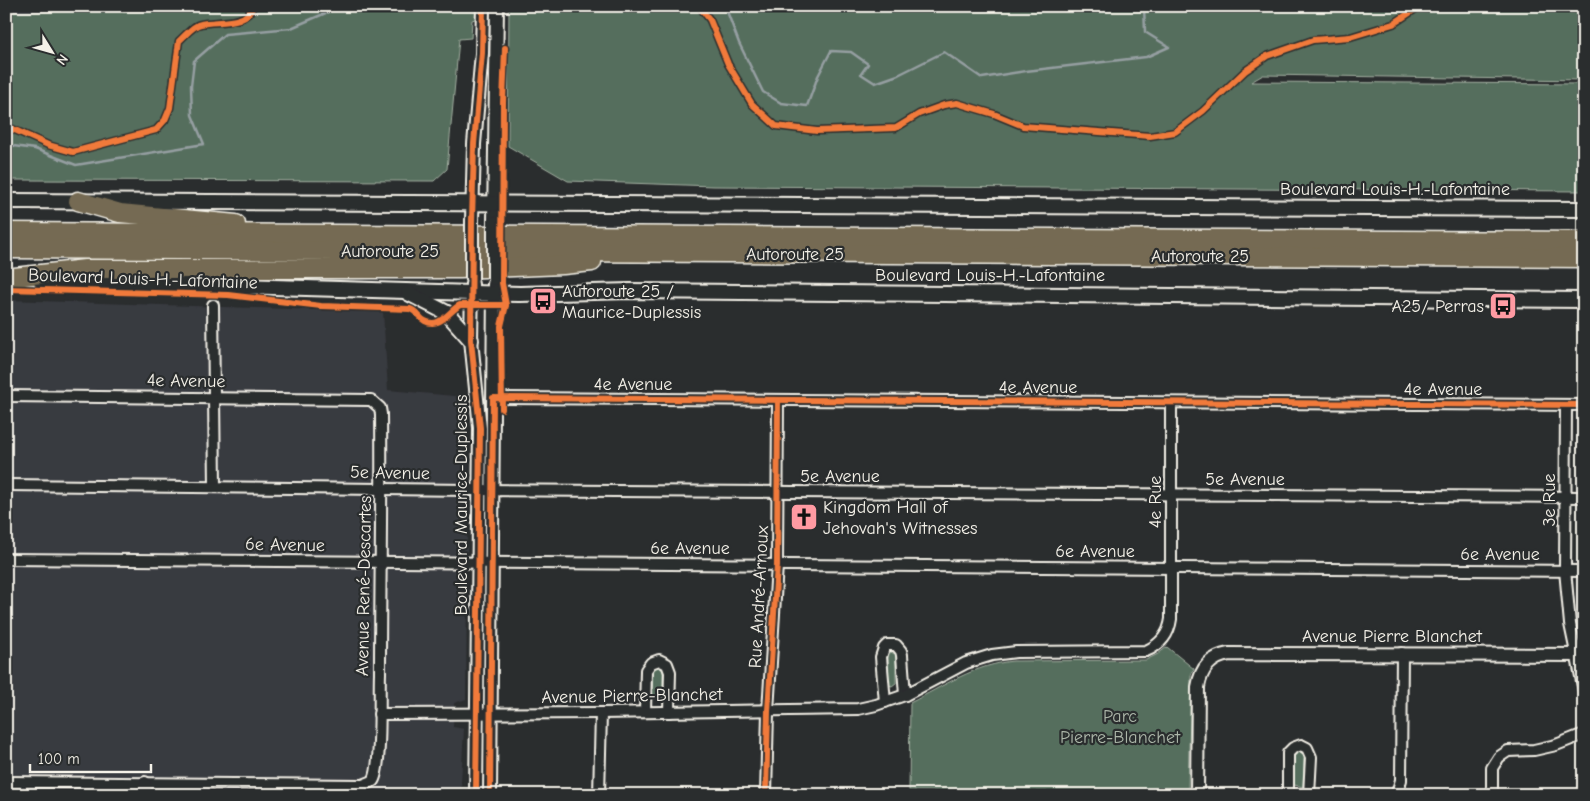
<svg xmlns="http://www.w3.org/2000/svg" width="1590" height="801" viewBox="0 0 1590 801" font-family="'Comic Neue',sans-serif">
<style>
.built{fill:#393a40}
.green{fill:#556e5d;stroke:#a4b0a2}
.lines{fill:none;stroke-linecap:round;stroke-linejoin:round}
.stream{stroke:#969fa2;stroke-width:2.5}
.minor-casing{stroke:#f4f1e8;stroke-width:14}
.tertiary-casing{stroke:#f4f1e8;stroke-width:16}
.secondary-casing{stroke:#f4f1e8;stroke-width:18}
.motorway-casing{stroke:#f4f1e8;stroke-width:21}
.minor{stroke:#2a2d2e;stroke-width:10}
.tertiary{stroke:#2a2d2e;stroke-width:12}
.secondary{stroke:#2a2d2e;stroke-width:14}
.motorway{stroke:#756b52;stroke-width:18}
.tertiary-bridge-casing{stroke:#f4f1e8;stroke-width:16;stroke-linecap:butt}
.tertiary-bridge{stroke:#2a2d2e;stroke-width:12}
.cycleway-casing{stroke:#2a2d2e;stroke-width:9}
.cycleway{stroke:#f17a3a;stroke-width:6}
.labels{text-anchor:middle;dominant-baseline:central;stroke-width:4.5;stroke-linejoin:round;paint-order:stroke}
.street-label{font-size:18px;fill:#f4f1e8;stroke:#2a2d2e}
.poi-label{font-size:18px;fill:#f4f1e8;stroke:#2a2d2e;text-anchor:start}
.park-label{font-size:18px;fill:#acb6a9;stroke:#2a2d2e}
</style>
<rect width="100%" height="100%" fill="#2a2d2e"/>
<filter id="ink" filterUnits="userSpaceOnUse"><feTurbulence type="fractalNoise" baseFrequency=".02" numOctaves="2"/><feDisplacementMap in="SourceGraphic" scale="10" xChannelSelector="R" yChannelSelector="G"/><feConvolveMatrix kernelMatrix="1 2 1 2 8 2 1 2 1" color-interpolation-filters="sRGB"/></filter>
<g filter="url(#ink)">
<!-- built -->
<g class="built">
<path d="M6,6H204L167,10L6,12Z"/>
<path d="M6,300L383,312L388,390L465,397L468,476L459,481L457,496L467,500V552L455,556V571L467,576L466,699L454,703L453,727L464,729L461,782L462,795H6Z"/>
</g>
<!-- green -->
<g class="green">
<path d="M191,6H476L475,19L472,20L471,38L459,39L447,169L434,181L6,180V12L184,11Z"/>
<path d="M509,6H1584V80L1263,75L1251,82L1584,84V191L714,186L568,181L508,146Z"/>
<path d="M1167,647L1194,669L1191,675L1188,788L1185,792L909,791L910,703C943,686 976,664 1014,661L1146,660L1158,654Z"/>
<path d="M890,652L896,654V683L892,686L889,685L888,682V655Z"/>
<path d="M659,666L663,671V696L662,698H653L652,670L654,667Z"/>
<path d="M1299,752L1302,754L1304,757L1303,787L1294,785V756Z"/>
</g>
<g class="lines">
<!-- stream -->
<g class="stream">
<path d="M354,6L401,9L408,6"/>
<path d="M725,6L739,43L763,92L781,103L807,106L818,76L831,51L851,52L868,64L861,74L875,83L898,75L944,52L982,78L1026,71L1146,57L1169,47L1145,32L1144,6"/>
<path d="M6,145L35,149L76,165L204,144L192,115L191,86L194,61L225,34L291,28L342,6"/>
</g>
<!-- minor casing -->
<g class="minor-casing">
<g id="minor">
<path d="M213,305L215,487"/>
<path d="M6,396L371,400L380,408L381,414C382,500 380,586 380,673C379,693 382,769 373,781L363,785L6,782"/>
<path d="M493,398L1584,405"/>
<path d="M1566,405L1565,570L1570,624L1584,691"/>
<path d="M6,485L470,490L1584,497"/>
<path d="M6,559L1584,571"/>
<path d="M885,702L881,657L884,648L887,645H896L901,651L902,655L905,695"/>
<path d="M645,712L646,670L651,663L659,660L667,664L670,672L669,712"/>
<path d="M379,714L601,713L858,709L876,705L905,695L966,663L992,655L1016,652L1146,651C1160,645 1169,634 1171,619V403"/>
<path d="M145,782L146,795"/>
<path d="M599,795L601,713"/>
<path d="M766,795L768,711L777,565L778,400"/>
<path d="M1288,795V753L1293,748L1301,745L1307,748L1311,757L1309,795"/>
<path d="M1395,795L1398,790L1401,780L1402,653"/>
<path d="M1492,795V768L1499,757L1508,751L1534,750L1556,745L1584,734"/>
</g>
</g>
<!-- tertiary casing -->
<g class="tertiary-casing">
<g id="tertiary">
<path d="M472,221L474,144L482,53L483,6"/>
<path d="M494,222L497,6"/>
<path d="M472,284L471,340L480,428L476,795"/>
<path d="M490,795L494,284"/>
<path d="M1197,795L1198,687C1201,669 1210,657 1229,654L1584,655"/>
</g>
</g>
<!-- secondary casing -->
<g class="secondary-casing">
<g id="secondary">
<path d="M6,201L1584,209"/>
<path d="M40,280L472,293L520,294L630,291L1584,300"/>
<path d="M408,293L447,313L471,340"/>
</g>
</g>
<!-- motorway casing -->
<g class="motorway-casing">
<g id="motorway">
<path d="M78,201L120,213L236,224"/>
<path d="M6,232L1584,241"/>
<path d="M6,249L1584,258"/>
<path d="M6,278L85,269H460L563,265L592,262"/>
</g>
</g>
<!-- minor -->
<use href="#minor" class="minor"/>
<!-- tertiary -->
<use href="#tertiary" class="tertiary"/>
<!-- secondary -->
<use href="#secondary" class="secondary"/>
<!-- motorway -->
<use href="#motorway" class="motorway"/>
<!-- tertiary-bridge casing -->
<g class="tertiary-bridge-casing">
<g id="tertiary-bridge">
<path d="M472,279V221"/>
<path d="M494,279V222"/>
</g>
</g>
<!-- tertiary-bridge -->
<use href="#tertiary-bridge" class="tertiary-bridge"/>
<!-- cycleway casing -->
<g class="cycleway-casing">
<g id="cycleway">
<path d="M699,6L710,20L728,64L752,104L776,126L817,131L896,128L919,114L944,105L957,103L994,114L1023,126L1150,136L1175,132L1203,111L1245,71L1267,56L1313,40L1350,37L1393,24L1420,6"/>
<path d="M6,126L48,145L73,152L156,130L165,120L170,108L179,41C185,36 193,25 201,24C216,20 247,26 253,6"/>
<path d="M6,289L228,295L321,306L410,309C417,311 419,318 425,321C440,329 449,311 460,305H506"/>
<path d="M502,409L501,326L506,305L502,283L503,103L505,48"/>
<path d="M476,795L480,428L471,340L472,221L474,144L482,53L483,6"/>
<path d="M490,795L493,398L1584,405"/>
<path d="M766,795L768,711L777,565L778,400"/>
</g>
</g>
<!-- cycleway -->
<use href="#cycleway" class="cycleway"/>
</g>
</g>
<!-- icons -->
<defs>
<g id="bus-square" transform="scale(1.4375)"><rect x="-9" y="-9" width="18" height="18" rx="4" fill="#ff9aa2" stroke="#2a2d2e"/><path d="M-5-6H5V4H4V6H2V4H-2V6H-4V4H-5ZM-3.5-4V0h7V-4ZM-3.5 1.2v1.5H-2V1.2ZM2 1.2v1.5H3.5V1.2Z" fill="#111"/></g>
<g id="church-square" transform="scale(1.4375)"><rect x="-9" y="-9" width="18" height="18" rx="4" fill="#ff9aa2" stroke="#2a2d2e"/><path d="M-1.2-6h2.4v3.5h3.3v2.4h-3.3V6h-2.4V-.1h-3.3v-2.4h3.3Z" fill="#111"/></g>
</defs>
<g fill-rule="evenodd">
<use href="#bus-square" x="543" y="301"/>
<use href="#bus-square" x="1503" y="306"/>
<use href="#church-square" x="804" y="517"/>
</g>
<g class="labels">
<!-- street labels -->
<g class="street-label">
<text x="1395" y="189">Boulevard Louis-H.-Lafontaine</text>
<text x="390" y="251">Autoroute 25</text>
<text x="795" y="254">Autoroute 25</text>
<text x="1200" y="256">Autoroute 25</text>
<text x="990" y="275">Boulevard Louis-H.-Lafontaine</text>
<text transform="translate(143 279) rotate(2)">Boulevard Louis-H.-Lafontaine</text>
<text transform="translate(186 381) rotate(1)">4e Avenue</text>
<text x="633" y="384">4e Avenue</text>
<text x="1038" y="387">4e Avenue</text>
<text x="1443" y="389">4e Avenue</text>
<text transform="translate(390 473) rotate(1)">5e Avenue</text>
<text x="840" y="476">5e Avenue</text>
<text x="1245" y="479">5e Avenue</text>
<text transform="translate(1549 500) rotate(-90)">3e Rue</text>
<text transform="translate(1155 502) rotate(-90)">4e Rue</text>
<text transform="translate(461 505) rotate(-90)">Boulevard Maurice-Duplessis</text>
<text transform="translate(285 545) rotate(1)">6e Avenue</text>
<text x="690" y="548">6e Avenue</text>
<text x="1095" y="551">6e Avenue</text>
<text x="1500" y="554">6e Avenue</text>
<text transform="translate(364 586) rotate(-89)">Avenue René-Descartes</text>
<text transform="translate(759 597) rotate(-87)">Rue André-Arnoux</text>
<text x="1392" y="636">Avenue Pierre Blanchet</text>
<text transform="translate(632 696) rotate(-1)">Avenue Pierre-Blanchet</text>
</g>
<!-- poi labels -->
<g class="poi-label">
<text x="562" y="291">Autoroute 25 /<tspan x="562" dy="21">Maurice-Duplessis</tspan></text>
<text x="1484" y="306" text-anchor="end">A25/ Perras</text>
<text x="823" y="507">Kingdom Hall of<tspan x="823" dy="21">Jehovah's Witnesses</tspan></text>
</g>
<!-- park labels -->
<g class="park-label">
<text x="1120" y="716">Parc<tspan x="1120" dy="21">Pierre-Blanchet</tspan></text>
</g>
</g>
<!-- margin -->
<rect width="1590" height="801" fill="none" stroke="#2a2d2e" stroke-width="25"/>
<rect x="12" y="12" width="1565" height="776" fill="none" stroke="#f4f1e8" stroke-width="2" filter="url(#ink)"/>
<!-- north arrow -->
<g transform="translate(52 52) rotate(127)" stroke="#2a2d2e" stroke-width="4" paint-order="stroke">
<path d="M0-4L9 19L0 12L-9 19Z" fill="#f4f1e8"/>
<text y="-8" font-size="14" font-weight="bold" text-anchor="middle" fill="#f4f1e8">N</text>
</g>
<!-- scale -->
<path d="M30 764v8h121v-8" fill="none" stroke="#f4f1e8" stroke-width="2.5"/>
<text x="38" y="764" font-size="15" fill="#f4f1e8" stroke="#2a2d2e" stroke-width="4" paint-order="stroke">100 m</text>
</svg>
